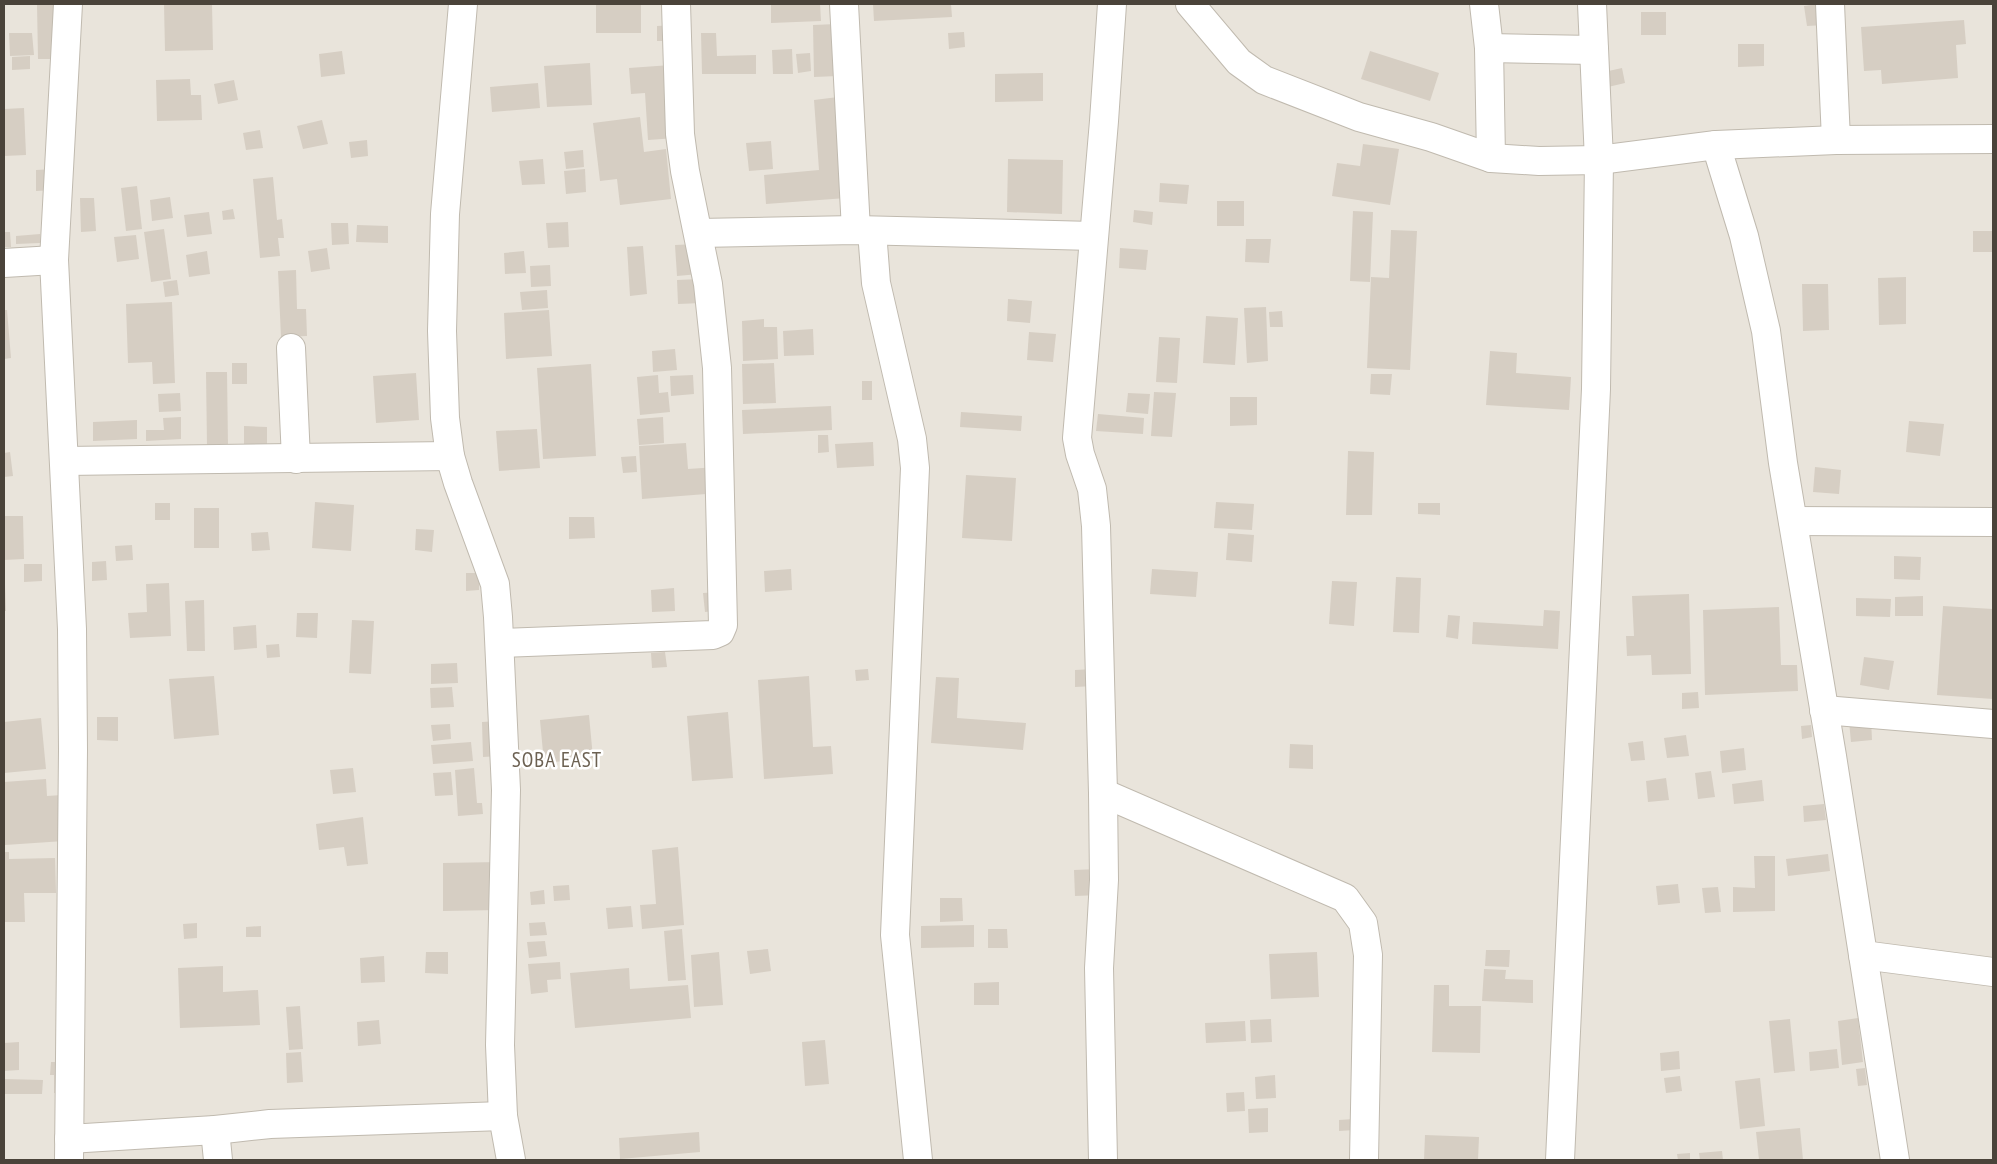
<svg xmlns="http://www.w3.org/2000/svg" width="1997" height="1164" viewBox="0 0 1997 1164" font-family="'PT Sans Narrow',sans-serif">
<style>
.residential{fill:#e9e4db}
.building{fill:#d6cec3}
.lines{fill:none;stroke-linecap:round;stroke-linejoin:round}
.minor-casing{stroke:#c0baaf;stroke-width:30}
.minor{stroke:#fff;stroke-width:28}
.labels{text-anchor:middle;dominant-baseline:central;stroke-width:5;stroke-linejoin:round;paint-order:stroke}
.quarter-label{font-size:21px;letter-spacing:1px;fill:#6c6152;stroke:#fff}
</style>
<rect width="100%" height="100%" fill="#f5f2ed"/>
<!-- residential -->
<rect class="residential" x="4" y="4" width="1989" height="1156"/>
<!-- building -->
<g class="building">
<path d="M37,4H59L60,59H38Z"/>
<path d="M164,4H212L213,50L165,51Z"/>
<rect x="596" y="4" width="45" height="29"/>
<path d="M771,4H820L821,21L771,23Z"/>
<path d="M873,4H951L952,17L874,21Z"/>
<path d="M1818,4L1824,25L1807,26L1804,6Z"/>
<rect x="1641" y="12" width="25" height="23"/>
<path d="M1964,20L1966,44L1956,45L1958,78L1882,84L1881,70L1864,71L1861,27Z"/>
<path d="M837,24L838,76L814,77L813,25Z"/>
<path d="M675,25L676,41H657V26Z"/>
<path d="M964,32L965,47L949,49L948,33Z"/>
<path d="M9,33H32L34,55L10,56Z"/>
<path d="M701,33H716L717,56L756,55V74H702Z"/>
<path d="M1738,44H1764V66L1738,67Z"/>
<path d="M792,49L793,74H773L772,50Z"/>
<path d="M342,51L345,74L321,77L319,54Z"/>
<path d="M1370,51L1439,73L1430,101L1361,79Z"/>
<path d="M810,53L811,71L798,73L796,54Z"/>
<path d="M30,56V69L12,70V57Z"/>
<path d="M590,63L592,105L547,107L544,66Z"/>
<path d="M671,65L676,138L648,140L645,93L631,94L629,68Z"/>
<path d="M1622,68L1625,83L1608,87L1604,72Z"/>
<path d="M1043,73V101L995,102V74Z"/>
<path d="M190,79L191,95H201L202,120L157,121L156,80Z"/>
<path d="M234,80L238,100L218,104L214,84Z"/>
<path d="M538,83L540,108L492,112L490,87Z"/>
<path d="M838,97L846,198L766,204L764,175L819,170L814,100Z"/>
<path d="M24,108L26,155L4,156V109Z"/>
<path d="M640,117L644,152L666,149L671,199L620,205L617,179L600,181L593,123Z"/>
<path d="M322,120L328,144L303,149L297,126Z"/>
<path d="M260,130L263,148L246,150L243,133Z"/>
<path d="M367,140L368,156L351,158L349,142Z"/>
<path d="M771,141L773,169L749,171L746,143Z"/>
<path d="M1363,144L1399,149L1390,205L1332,196L1337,163L1360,166Z"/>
<path d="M583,150L584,167L566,169L564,152Z"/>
<path d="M543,159L545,184L522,185L519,161Z"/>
<path d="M1008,159L1063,160L1062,214L1007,212Z"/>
<path d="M54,169L55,190L36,191V170Z"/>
<path d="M585,169L586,192L566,194L564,171Z"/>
<path d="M273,177L277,220L282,219L284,238H278L280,256L260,258L253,179Z"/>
<path d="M1160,183L1189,185L1187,204L1159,202Z"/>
<path d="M137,186L142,229L126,231L121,188Z"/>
<path d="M170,197L173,218L152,221L150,200Z"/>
<path d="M80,198H94L96,231L81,232Z"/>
<rect x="1217" y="201" width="27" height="25"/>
<path d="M233,209L235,219L223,220L222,211Z"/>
<path d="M1134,210L1153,212L1152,225L1133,222Z"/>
<path d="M1353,211L1373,212L1370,282L1350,281Z"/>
<path d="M209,212L212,234L187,237L184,215Z"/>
<path d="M568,222L569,247L548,248L546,223Z"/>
<path d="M331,223H348L349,244L332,245Z"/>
<path d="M357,225L388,226V243L356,242Z"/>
<path d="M164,229L171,279L151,282L144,232Z"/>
<path d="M1391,230L1417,231L1410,370L1367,368L1371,277L1389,278Z"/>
<rect x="1973" y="231" width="20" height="21"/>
<path d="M4,232H10L11,247H4Z"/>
<path d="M40,234V243L16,244V236Z"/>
<path d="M136,235L139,259L117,262L114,237Z"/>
<path d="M1246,239H1271L1269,263L1245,262Z"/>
<path d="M697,244L699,274L677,276L675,245Z"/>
<path d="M643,246L647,294L630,296L627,247Z"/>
<path d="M327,248L330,269L311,272L308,251Z"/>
<path d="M1120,248L1148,250L1146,270L1119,268Z"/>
<path d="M207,251L210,274L189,277L186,255Z"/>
<path d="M524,251L526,273L505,274L504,253Z"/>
<path d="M550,265L551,286L531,287L530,266Z"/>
<path d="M296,270L297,309H306L307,336L281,337L278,271Z"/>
<path d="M1906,277V324L1879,325L1878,278Z"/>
<path d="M700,279L702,303L678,304L677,280Z"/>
<path d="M177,280L179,295L165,297L163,282Z"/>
<path d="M1802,284H1828L1829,330L1803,331Z"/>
<path d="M547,290L548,308L522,310L520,292Z"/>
<path d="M1008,299L1032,301L1030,323L1007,321Z"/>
<path d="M172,302L175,383L153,384L152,362L128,363L126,304Z"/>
<path d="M1266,307L1268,361L1247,363L1244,308Z"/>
<path d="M4,310H7L11,358L4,359Z"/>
<path d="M549,310L552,356L506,359L504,313Z"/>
<path d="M1282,311L1283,327H1270L1269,312Z"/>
<path d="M1206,316L1238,318L1235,365L1203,363Z"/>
<path d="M764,319V327H777L778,359L743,361L742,321Z"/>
<path d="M813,329L814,355L784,356L783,331Z"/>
<path d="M1029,332L1056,334L1053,362L1027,360Z"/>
<path d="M1159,337L1180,338L1177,383L1156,382Z"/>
<path d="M675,349L677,370L653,372L652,351Z"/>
<path d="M1490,351L1517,353L1516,373L1571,377L1569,410L1486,405Z"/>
<rect x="232" y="363" width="15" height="21"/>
<path d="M774,363L776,403L743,404L742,364Z"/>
<path d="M591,364L596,456L543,459L537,368Z"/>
<path d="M206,372H227L228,446H207Z"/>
<path d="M416,373L419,420L376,423L373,376Z"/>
<path d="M1371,374H1392L1390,395L1370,394Z"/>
<path d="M658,375L659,393L668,392L670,412L640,415L637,377Z"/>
<path d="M693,375L694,394L671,396L670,376Z"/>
<rect x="862" y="381" width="10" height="19"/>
<path d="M1154,392L1176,393L1172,437L1151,436Z"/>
<path d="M180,393L181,411L159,412L158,394Z"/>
<path d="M1128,393L1150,394L1148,414L1126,412Z"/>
<path d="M1230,397H1257V425L1230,426Z"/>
<path d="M831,406L832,430L743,434L742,410Z"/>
<path d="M961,412L1022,416L1021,431L960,427Z"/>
<path d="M1098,414L1144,418L1143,434L1096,431Z"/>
<path d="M181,417V439L146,441V430H164L163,418Z"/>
<path d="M663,417L664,443L639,445L637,419Z"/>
<path d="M137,420V439L93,441V422Z"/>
<path d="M1909,421L1944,424L1940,456L1906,452Z"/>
<path d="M244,426L267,427V448H244Z"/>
<path d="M537,429L540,468L499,471L496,431Z"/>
<path d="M818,435H828L829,452L818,453Z"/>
<path d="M873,442L874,466L837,468L835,444Z"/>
<path d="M686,443L688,469L717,467L719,493L642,499L639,446Z"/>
<path d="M1348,451L1374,452L1372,515H1346Z"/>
<path d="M10,452L13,476L4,477V453Z"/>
<path d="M636,456L637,472L623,473L621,457Z"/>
<path d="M1815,467L1841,470L1839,494L1813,492Z"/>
<path d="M966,475L1016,478L1012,541L962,538Z"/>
<path d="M315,502L354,505L351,551L312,548Z"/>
<path d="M1216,502L1254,504L1252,530L1214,528Z"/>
<rect x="155" y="503" width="15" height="17"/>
<path d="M1418,503H1440V515L1418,514Z"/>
<rect x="194" y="508" width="25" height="40"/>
<path d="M4,516H23L24,559L4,560Z"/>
<path d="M569,517H594L595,538L569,539Z"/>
<path d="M416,529L434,530L432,552L415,550Z"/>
<path d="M268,532L270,550L252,551L251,533Z"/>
<path d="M1228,533L1254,535L1252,562L1226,560Z"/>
<path d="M132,545L133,560L116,561L115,546Z"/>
<path d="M1894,556L1921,557L1920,580L1894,579Z"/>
<path d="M106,561L107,580L92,581V562Z"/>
<path d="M24,564H42V581L24,582Z"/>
<path d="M791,569L792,590L765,592L764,571Z"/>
<path d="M1152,569L1198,572L1196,597L1150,594Z"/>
<path d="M466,573H479V590L466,591Z"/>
<path d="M1396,577L1421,578L1419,633L1393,632Z"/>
<path d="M1332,581L1357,582L1354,626L1329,624Z"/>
<path d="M169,583L171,636L130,638L128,613L147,612L146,584Z"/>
<path d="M4,585H5L6,611H4Z"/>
<path d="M674,588L675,611L652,612L651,590Z"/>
<path d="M720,592L722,610L705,612L703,593Z"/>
<path d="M1689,594L1691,674L1652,675L1651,655L1627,656L1626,636H1634L1632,596Z"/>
<path d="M1923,596V616H1895V597Z"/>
<path d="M1856,598L1891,599L1890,617L1856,616Z"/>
<path d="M204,600L205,651H187L185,601Z"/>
<path d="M1943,606L1993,609V699L1937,695Z"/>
<path d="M1779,607L1781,665H1797L1798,691L1705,695L1703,610Z"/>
<path d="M1544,610L1560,611L1558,649L1472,644L1473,622L1543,626Z"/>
<path d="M297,613H318L317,638L296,637Z"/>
<path d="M1448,615L1460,616L1458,639L1446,637Z"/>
<path d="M352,620L374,621L371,674L349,673Z"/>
<path d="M256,625L257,648L234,650L233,627Z"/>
<path d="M279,644L280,657L267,658L266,645Z"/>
<path d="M665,652L667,667L652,668L651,653Z"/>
<path d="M1864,657L1894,661L1889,690L1860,685Z"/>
<path d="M457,663L458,683L431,684V664Z"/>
<path d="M868,669L869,680L856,681L855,670Z"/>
<path d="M1093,669L1094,686L1075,687V670Z"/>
<path d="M214,676L219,735L174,739L169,679Z"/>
<path d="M809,676L813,747L831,746L833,774L764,779L758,680Z"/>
<path d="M936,677L959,678L957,718L1026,723L1023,750L931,743Z"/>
<path d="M452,687L454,707L431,708L430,688Z"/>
<path d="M1698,692L1699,708L1682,709V693Z"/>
<path d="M728,712L733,778L692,781L687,716Z"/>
<path d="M589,715L593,758L544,763L540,720Z"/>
<path d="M97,717H118V741L97,740Z"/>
<path d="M41,718L46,769L4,773V722Z"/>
<path d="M1871,719L1872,740L1851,742L1849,721Z"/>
<path d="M499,721L500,756L483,757L482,722Z"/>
<path d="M450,724L451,739L433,741L431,725Z"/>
<path d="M1811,725L1812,737L1802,739L1801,726Z"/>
<path d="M1686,735L1689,756L1667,758L1664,738Z"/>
<path d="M1643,741L1645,760L1631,761L1628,743Z"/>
<path d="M471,742L473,761L433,764L431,745Z"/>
<path d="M1290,744L1313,745V769L1289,768Z"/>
<path d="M1744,748L1746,770L1722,773L1720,751Z"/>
<path d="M353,768L356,792L333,794L330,770Z"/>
<path d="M474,768L477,803H482L483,814L458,816L455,770Z"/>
<path d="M1711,771L1715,797L1698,799L1695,773Z"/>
<path d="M451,772L453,795L435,796L433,773Z"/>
<path d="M1666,778L1669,800L1648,802L1646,781Z"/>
<path d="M46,779L47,796L62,795L64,841L5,845L4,782Z"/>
<path d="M1762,780L1764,801L1734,804L1732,784Z"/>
<path d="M1824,804L1826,820L1804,822L1803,806Z"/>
<path d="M363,817L368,864L347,866L344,847L319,850L316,824Z"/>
<path d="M678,847L684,925L642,929L640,905L656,904L652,850Z"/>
<path d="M4,852H9V859L55,858L56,893H24L25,922H4Z"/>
<path d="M1828,854L1830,871L1788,876L1786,859Z"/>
<path d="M1754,856H1775V911L1733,912V887L1755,888Z"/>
<path d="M499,862V910L443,911V863Z"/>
<path d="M1099,869V895L1075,896L1074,870Z"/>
<path d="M1678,884L1680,903L1658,905L1656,886Z"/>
<path d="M569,885L570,900L554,901L553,886Z"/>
<path d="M1718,887L1721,912L1705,913L1702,888Z"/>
<path d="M544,890L545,904L531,905L530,892Z"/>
<path d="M940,898H962L963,921L940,922Z"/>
<path d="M631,906L633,927L608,929L606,908Z"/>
<path d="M545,922L547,935L530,936L529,923Z"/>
<path d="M197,923V938L184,939L183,924Z"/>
<path d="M974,925V947L921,948V926Z"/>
<path d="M261,926V937H246V927Z"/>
<path d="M682,929L686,980L668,981L664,931Z"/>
<path d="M988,929H1007L1008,948H988Z"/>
<path d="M545,941L547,956L529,958L527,942Z"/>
<path d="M768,949L771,971L750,974L747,951Z"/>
<path d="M1486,950H1510L1509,967L1485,966Z"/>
<path d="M426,952H448V974L425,973Z"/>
<path d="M719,952L723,1005L694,1007L691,955Z"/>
<path d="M1317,952L1319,997L1271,999L1269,954Z"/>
<path d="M384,956L385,982L361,983L360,958Z"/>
<path d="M560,962L561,979L547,980L548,992L531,994L528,964Z"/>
<path d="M223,966V992L258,990L260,1025L180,1028L178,968Z"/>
<path d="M629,968L630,989L688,985L691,1018L575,1028L570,973Z"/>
<path d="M1484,969L1506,970L1505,979L1533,980V1003L1482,1001Z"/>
<path d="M999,982V1005H974V983Z"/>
<path d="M1434,985H1449V1006H1481L1480,1053L1432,1052Z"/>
<path d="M300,1006L303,1049L289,1050L286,1007Z"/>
<path d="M1858,1018L1863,1062L1842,1065L1838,1021Z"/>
<path d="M1271,1019L1272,1042L1251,1043L1250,1020Z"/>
<path d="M1790,1019L1795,1071L1774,1073L1769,1021Z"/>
<path d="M379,1020L381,1044L358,1046L357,1022Z"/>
<path d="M1245,1021L1246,1041L1206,1043L1205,1023Z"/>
<path d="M825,1040L829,1084L805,1086L802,1042Z"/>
<path d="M19,1042V1070L4,1071V1043Z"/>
<path d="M1837,1049L1839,1068L1810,1071L1809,1052Z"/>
<path d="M1679,1051L1680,1069L1661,1071L1660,1053Z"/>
<path d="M301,1052L303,1082L287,1083L286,1053Z"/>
<path d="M51,1062H68L67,1093H54V1075H50Z"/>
<path d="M1865,1068L1867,1085L1858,1086L1856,1069Z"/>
<path d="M1275,1075L1276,1098L1256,1099L1255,1077Z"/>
<path d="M1680,1076L1682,1091L1666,1093L1664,1078Z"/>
<path d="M1760,1078L1765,1126L1740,1129L1735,1081Z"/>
<path d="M4,1079L43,1080L42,1094H4Z"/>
<path d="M1244,1092L1245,1111L1227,1112L1226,1093Z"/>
<path d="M1268,1108V1132L1249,1133L1248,1109Z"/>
<path d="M1354,1119L1355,1130L1339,1131V1120Z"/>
<path d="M1800,1128L1803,1160H1759L1756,1132Z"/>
<path d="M699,1132L700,1152L620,1159L619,1138Z"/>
<path d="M1425,1135L1479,1137L1478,1160H1424Z"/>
<path d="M1722,1151L1723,1160H1700L1699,1153Z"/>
<path d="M1690,1153V1160H1678L1677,1154Z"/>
</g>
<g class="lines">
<!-- minor casing -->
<g class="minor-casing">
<g id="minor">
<path d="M68,4L54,260L72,629L73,750L69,1160"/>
<path d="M463,4L445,214L442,331L445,418L450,456L458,483L495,584L498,617L506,790L500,1045L503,1116L511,1160"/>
<path d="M844,4L856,230"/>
<path d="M1190,4L1239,62L1264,80L1359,117L1431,137L1491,158L1539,161L1599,160L1716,145L1836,140L1993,139"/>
<path d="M1484,4L1489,48L1491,158"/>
<path d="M1830,4L1836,140"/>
<path d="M1489,48L1594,50"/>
<path d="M1716,145L1744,236L1766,331L1783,463L1832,756L1895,1160"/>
<path d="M872,231L876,283L912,439L915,468L895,935L918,1160"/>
<path d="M699,233L856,230L1093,236"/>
<path d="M4,263L54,260"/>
<path d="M291,348L296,459"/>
<path d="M65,461L450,456"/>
<path d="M1793,521L1993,522"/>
<path d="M500,643L713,635L720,632L723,625L717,368L708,284L685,171L680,134L676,4"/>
<path d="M1824,710L1993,724"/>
<path d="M1103,793L1345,898L1363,923L1368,955L1364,1160"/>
<path d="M1863,955L1993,972"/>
<path d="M215,1130L218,1160"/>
<path d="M69,1139L215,1130L270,1124L503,1116"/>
<path d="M1103,1160L1099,968L1104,880L1103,793L1096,526L1092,489L1080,454L1077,438L1104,121L1112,4"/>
<path d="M1560,1160L1596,389L1599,160L1592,4"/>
</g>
</g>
<!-- minor -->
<use href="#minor" class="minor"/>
</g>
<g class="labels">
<!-- quarter labels -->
<g class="quarter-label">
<text x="557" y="759">SOBA EAST</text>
</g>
</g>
<!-- border -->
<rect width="1997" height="1164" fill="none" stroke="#4a433a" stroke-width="10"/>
</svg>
